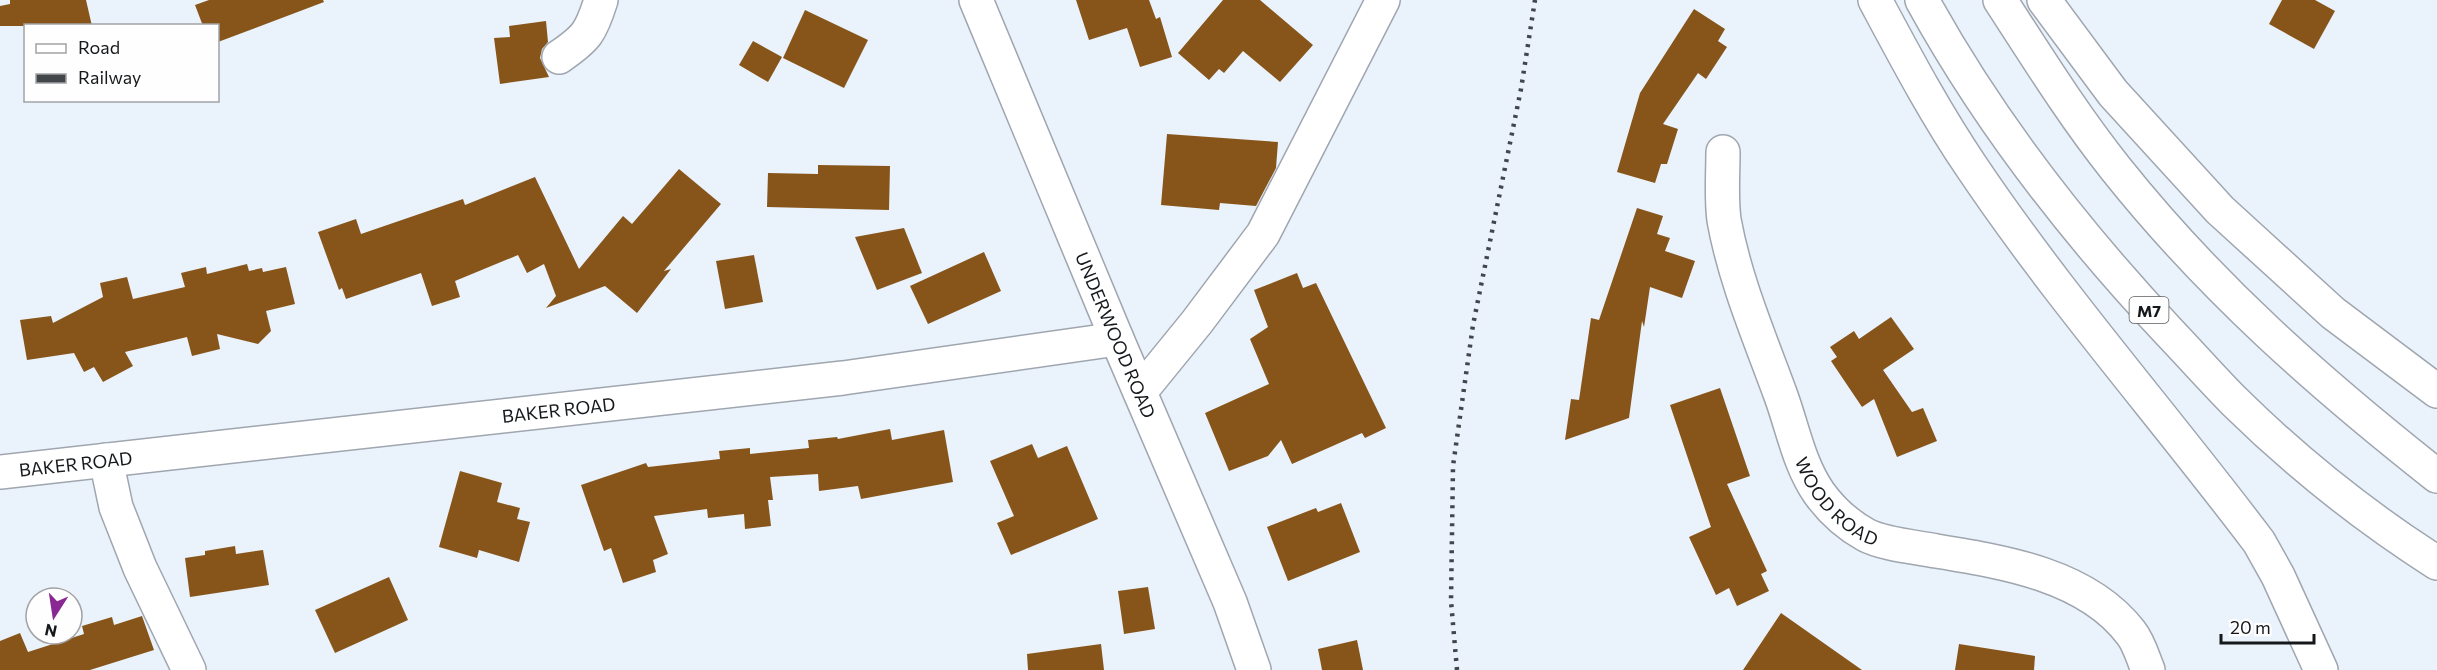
<svg xmlns="http://www.w3.org/2000/svg" width="2437" height="670" viewBox="0 0 2437 670" font-family="Commissioner,sans-serif">
<style>
.building{fill:#875519}
.lines{fill:none;stroke-linecap:round;stroke-linejoin:round}
.minor-casing{stroke:#9fa6af;stroke-width:36}
.major-casing{stroke:#9fa6af;stroke-width:36}
.highway-casing{stroke:#9fa6af;stroke-width:36}
.minor{stroke:#fff;stroke-width:33}
.major{stroke:#fff;stroke-width:33}
.highway{stroke:#fff;stroke-width:33}
.rail{stroke:#42464a;stroke-width:4.5;stroke-dasharray:3 6;stroke-linecap:butt}
.labels{text-anchor:middle;dominant-baseline:central;stroke-width:6;stroke-linejoin:round;paint-order:stroke}
.shield{fill:#fefefe;stroke:#5c5e60;stroke-width:1.5}
.shield-label{font-size:16px;font-weight:bold;fill:#16191c}
.street-label{font-size:18px;fill:#16191c;stroke:#fefefe}
</style>
<rect width="100%" height="100%" fill="#eaf2fc"/>
<!-- building -->
<g class="building">
<path d="M10,0H86L92,26H0V6L10,4Z"/>
<path d="M209,0H323L324,2L218,42V26H203L195,5Z"/>
<path d="M1076,0H1149L1156,19L1160,17L1172,57L1140,67L1127,28L1089,40Z"/>
<path d="M1223,0H1260L1313,45L1280,82L1243,51L1224,73L1219,69L1209,80L1178,53Z"/>
<path d="M2282,0H2315L2335,11L2314,49L2269,24Z"/>
<path d="M1694,9L1725,29L1718,41L1727,47L1706,79L1698,73L1663,124L1678,129L1667,164H1661L1655,183L1617,172L1640,93Z"/>
<path d="M805,10L868,40L844,88L783,58Z"/>
<path d="M546,21L548,42L542,49L540,58L549,77L500,84L494,38L510,37L509,26Z"/>
<path d="M753,41L782,57L768,82L739,65Z"/>
<path d="M1167,134L1278,142L1276,168L1256,206L1220,203L1219,210L1161,205Z"/>
<path d="M818,165L890,166L889,210L767,207L768,173L818,174Z"/>
<path d="M679,169L721,204L664,271L671,269L637,313L605,286L546,308L556,296L544,264L527,273L518,255L455,281L460,297L432,306L421,273L346,299L342,288L339,290L318,232L356,219L361,234L463,199L465,205L535,177L579,269L623,216L632,224Z"/>
<path d="M1637,208L1663,216L1657,234L1670,238L1665,251L1695,261L1682,298L1650,287L1644,327L1642,321L1629,418L1565,440L1571,399L1579,400L1591,318L1599,320Z"/>
<path d="M904,228L922,273L877,290L855,237Z"/>
<path d="M984,252L1001,291L928,324L910,286Z"/>
<path d="M754,255L763,302L725,309L716,261Z"/>
<path d="M247,264L249,271L262,268L263,272L286,267L295,304L266,311L271,331L258,344L217,334L220,349L192,356L187,337L125,352L133,366L103,382L94,367L84,372L74,353L27,360L20,320L51,316L53,323L103,297L100,283L127,277L133,299L185,287L181,273L206,267L207,274Z"/>
<path d="M1297,273L1303,288L1316,283L1386,428L1365,438L1362,433L1292,464L1281,440L1268,456L1229,471L1205,413L1269,384L1250,339L1268,327L1254,290Z"/>
<path d="M1891,317L1914,349L1883,370L1912,412L1923,408L1937,441L1897,457L1874,399L1862,407L1831,361L1837,357L1830,347L1854,331L1859,339Z"/>
<path d="M1720,388L1750,476L1727,484L1767,571L1761,574L1769,591L1737,606L1729,588L1716,595L1689,537L1711,527L1670,405Z"/>
<path d="M890,429L892,440L944,430L953,482L861,499L858,486L819,491L818,474L770,477L773,500H768L771,526L745,529L744,514L708,518L707,509L654,516L668,554L653,560L656,572L623,583L611,548L604,551L581,485L646,463L648,467L720,459L719,451L750,448V454L809,448L808,440L837,437L838,439Z"/>
<path d="M1032,444L1038,458L1067,446L1098,519L1011,555L997,523L1014,516L990,461Z"/>
<path d="M460,471L502,483L497,502L520,508L517,519L530,522L519,562L479,550L477,558L439,547Z"/>
<path d="M1341,503L1360,552L1288,581L1267,527L1316,508L1318,512Z"/>
<path d="M235,546L236,554L263,550L269,585L190,597L185,558L205,555V551Z"/>
<path d="M389,577L408,620L335,653L315,610Z"/>
<path d="M1148,587L1155,629L1124,634L1118,591Z"/>
<path d="M1781,613L1862,670H1743Z"/>
<path d="M142,616L154,650L90,670H0V641L20,633L28,652L84,634L82,626L112,617L114,625Z"/>
<path d="M1357,640L1363,670H1322L1318,649Z"/>
<path d="M1101,644L1104,670H1028L1027,654Z"/>
<path d="M1959,644L2035,656L2034,670H1955Z"/>
</g>
<g class="lines">
<!-- minor casing -->
<g class="minor-casing">
<g id="minor">
<path d="M559,57C587,38 591,32 601,0"/>
<path id="s1" d="M1723,152C1723,174 1721,198 1724,220C1735,281 1760,338 1781,396C1793,429 1799,464 1819,493C1832,511 1846,524 1866,535C1883,544 1916,547 1936,551C2004,562 2087,575 2131,633C2139,643 2143,658 2148,670"/>
<path d="M1140,392L1197,322L1263,234L1383,0"/>
<path d="M106,460L116,507L140,568L189,670"/>
<path id="s2" d="M0,472L843,378L1117,339"/>
</g>
</g>
<!-- major casing -->
<g class="major-casing">
<g id="major">
<path id="s3" d="M976,0L1117,339L1230,602L1254,670"/>
</g>
</g>
<!-- highway casing -->
<g class="highway-casing">
<g id="highway">
<path d="M1875,0C1905,56 1935,113 1971,166C2059,297 2164,416 2259,542L2278,576L2321,670"/>
<path d="M1922,0C1989,122 2075,232 2170,333C2192,356 2213,380 2235,402C2296,462 2365,517 2437,563"/>
<path d="M2000,0C2037,57 2073,115 2116,169C2210,287 2319,383 2437,476"/>
<path d="M2044,0L2113,93L2220,210L2333,313L2437,391"/>
</g>
</g>
<!-- minor -->
<use href="#minor" class="minor"/>
<!-- major -->
<use href="#major" class="major"/>
<!-- highway -->
<use href="#highway" class="highway"/>
<!-- rail -->
<path class="rail" d="M1457,670L1451,601L1453,466L1473,325L1521,89L1535,0"/>
</g>
<g class="labels">
<!-- shield labels -->
<rect class="shield" x="2129.5" y="297" width="39" height="26" rx="4.5"/>
<g class="shield-label">
<text x="2149" y="310">M7</text>
</g>
<!-- street labels -->
<g class="street-label">
<text stroke="none"><textPath href="#s3" startOffset="363">UNDERWOOD ROAD</textPath></text>
<text stroke="none"><textPath href="#s2" startOffset="562">BAKER ROAD</textPath></text>
<text stroke="none"><textPath href="#s2" startOffset="76">BAKER ROAD</textPath></text>
<text stroke="none"><textPath href="#s1" startOffset="376">WOOD ROAD</textPath></text>
</g>
</g>
<!-- legend -->
<rect x="24" y="24" width="195" height="78" fill="#fefefe" stroke="#a1a2a4" stroke-width="1.5"/>
<rect x="36" y="44" width="30" height="9" fill="#ffffff" stroke="#a1a2a4" stroke-width="1.5"/>
<text x="78" y="54" font-size="18" fill="#16191c">Road</text>
<rect x="36" y="74" width="30" height="9" fill="#42464a" stroke="#a1a2a4" stroke-width="1.5"/>
<text x="78" y="84" font-size="18" fill="#16191c">Railway</text>
<!-- north arrow -->
<g transform="translate(54 616) rotate(192)"><circle r="28" fill="#fefefe" stroke="#a1a2a4" stroke-width="1.5"/>
<path d="M0-4.5L10 22L0 15L-10 22Z" fill="#892892"/>
<text y="-9" font-size="16" font-weight="bold" text-anchor="middle" fill="#16191c">N</text>
</g>
<!-- scale -->
<path d="M2221 634v9h93v-9" fill="none" stroke="#16191c" stroke-width="3"/>
<text x="2230" y="634" font-size="18" fill="#16191c" stroke="#fefefe" stroke-width="4.5" paint-order="stroke">20 m</text>
</svg>
